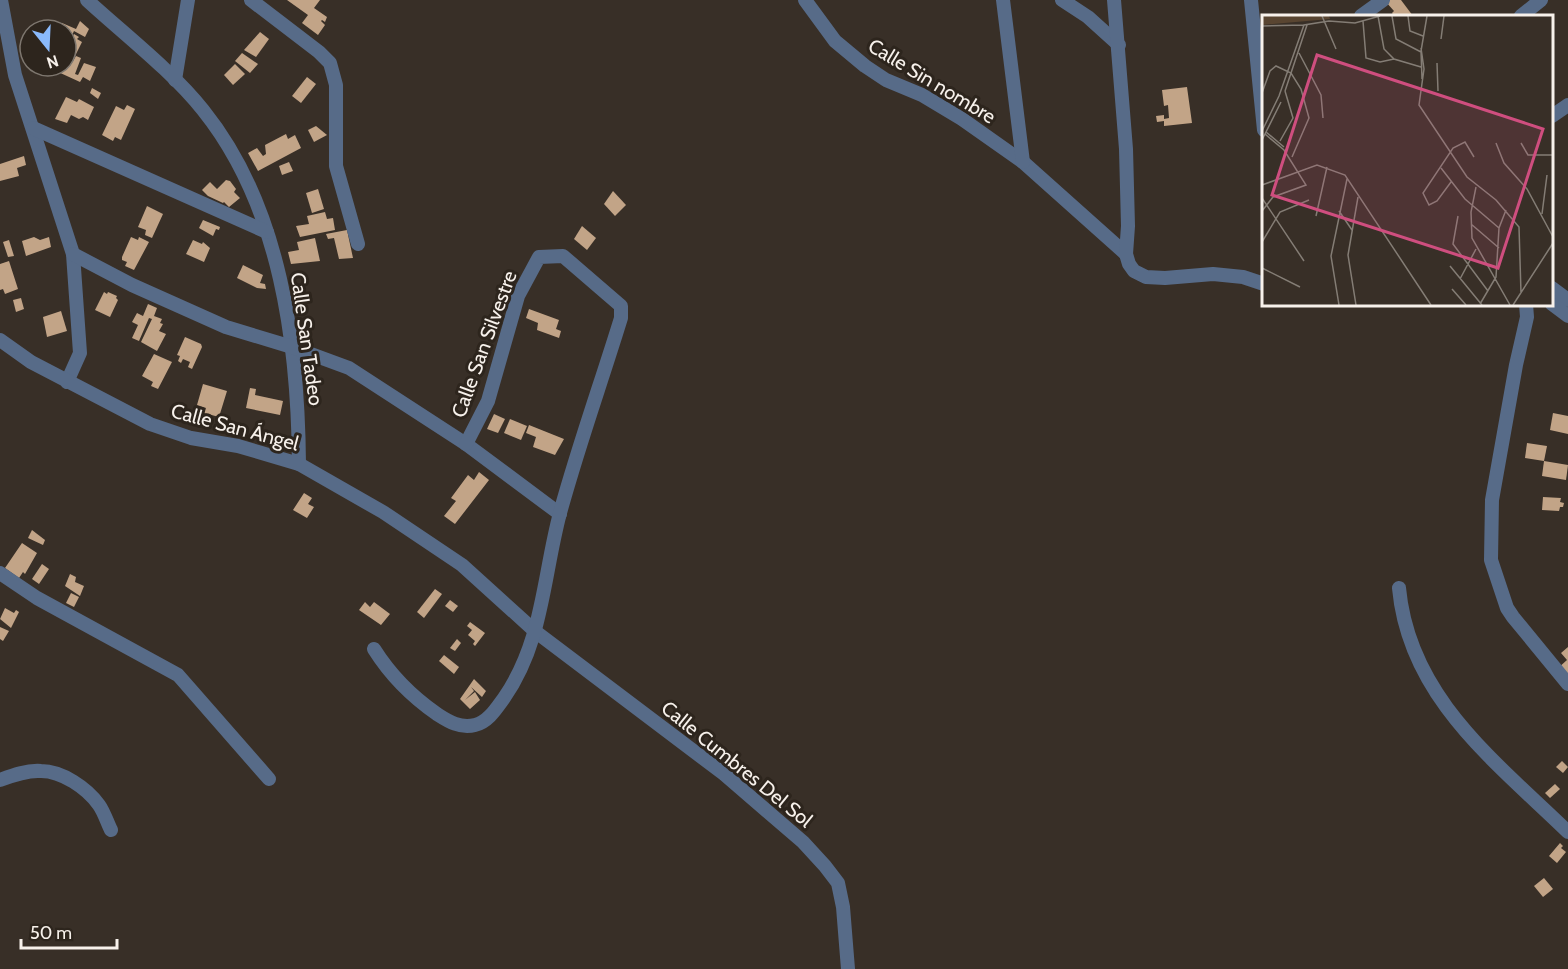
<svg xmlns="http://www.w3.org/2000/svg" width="1568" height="969" viewBox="0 0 1568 969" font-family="Cabin,sans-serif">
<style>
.building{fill:#c2a487}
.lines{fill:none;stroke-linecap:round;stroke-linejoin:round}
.minor{stroke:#576b88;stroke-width:14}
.labels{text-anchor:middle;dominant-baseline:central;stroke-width:6;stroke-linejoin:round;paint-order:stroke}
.street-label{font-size:20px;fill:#f7f1eb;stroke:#2d251d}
.inset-road{fill:none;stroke:#847d75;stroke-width:1.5}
.view{fill:#cf4e7f;fill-opacity:0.15;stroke:#cf4e7f;stroke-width:3}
.inset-edge{fill:none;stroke:#f7f1eb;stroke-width:3}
</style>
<rect width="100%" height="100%" fill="#382f27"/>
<!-- building -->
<g class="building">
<path d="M287,0H320L314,8L327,17L325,22L322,20L321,21L325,25L318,35L302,23L308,15Z"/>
<path d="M1389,0H1401L1413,16H1394L1392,13L1394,11L1386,2Z"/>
<path d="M80,21L89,29L85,37L74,31L66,48V30H58L62,23L76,29Z"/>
<path d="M260,32L269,39L256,57L244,50Z"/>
<path d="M74,34L79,37L77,39L82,42L70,66L76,56L81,58L75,74L78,75L84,63L96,67L90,81L83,77L80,82L56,71L59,66H66V51Z"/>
<path d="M242,53L258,64L250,73L235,61Z"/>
<path d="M235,64L245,74L233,85L224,75Z"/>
<path d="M307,77L316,84L301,103L292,96Z"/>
<path d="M1187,87L1192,123L1164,126V121L1157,122L1156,116L1164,115V119L1169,118L1168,105L1164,106L1162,90Z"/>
<path d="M92,88L101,93L98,99L90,93Z"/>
<path d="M66,97L77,102L79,99L94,107L88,120L83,117L79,119L71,115L67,123L55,119Z"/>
<path d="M127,105L135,109L121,140L115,137L113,141L102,135L116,106L124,110Z"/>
<path d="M316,126L327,135L314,142L308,130Z"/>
<path d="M286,134L288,139L295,135L301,148L258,171L248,153L257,148L263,156L266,154L265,145Z"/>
<path d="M24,156L26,165L17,168L19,176L0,181V164Z"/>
<path d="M289,162L293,171L282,175L279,166Z"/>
<path d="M226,180L230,181L236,189L234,192L240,198L229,207L224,202L223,203L208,196L202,190L210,182L217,189Z"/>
<path d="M318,189L324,209L312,213L306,193Z"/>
<path d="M613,191L626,205L615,216L604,204Z"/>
<path d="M147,206L163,214L152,238L145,235L146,230L138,227Z"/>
<path d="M325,212L327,219L333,218L335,230L300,237L296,226L309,224L307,216Z"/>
<path d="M203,220L220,227L219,230L216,229L213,236L199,228Z"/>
<path d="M582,226L596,238L587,250L574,239Z"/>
<path d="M347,230L353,258L339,259L334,238L328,239L326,234Z"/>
<path d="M34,237L40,240L49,237L51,247L26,256L22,241Z"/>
<path d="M131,237L138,240L139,237L149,242L134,270L125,266L127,262L122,260V257Z"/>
<path d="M315,238L320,261L291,264L288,252L299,250L297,242Z"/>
<path d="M9,240L14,256L8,257L3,242Z"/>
<path d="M193,240L202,244L203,242L210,248L204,262L186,254Z"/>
<path d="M9,261L18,289L5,294L3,289L0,290V264Z"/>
<path d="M243,265L263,275L260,283L265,284L266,289L257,288L237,278Z"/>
<path d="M104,292L107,294L108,292L117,296L116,298L118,300L110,317L95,310Z"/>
<path d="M21,298L24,309L16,312L13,300Z"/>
<path d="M148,304L157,308L154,316L162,319L160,323L163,324L159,331L166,334L157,351L141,342L152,319L149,318L139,341L132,338L138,325L132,322L137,313L143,316Z"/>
<path d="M529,309L559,320L556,329L561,331L559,338L537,330L538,323L526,318Z"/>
<path d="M61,311L67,331L47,337L43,317Z"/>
<path d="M185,337L201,344L202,347L192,369L188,367L190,362L183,359L181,363L178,361L180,356L177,355Z"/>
<path d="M154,354L172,362L158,389L151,386L153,382L142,376Z"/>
<path d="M203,384L227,391L219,417L204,413L206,408L197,405Z"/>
<path d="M250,388L256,389L255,395L283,401L280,415L246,408Z"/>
<path d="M1553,413L1568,416V434L1550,430Z"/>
<path d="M494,414L505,419L498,433L487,429Z"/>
<path d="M510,419L527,426L521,440L504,433Z"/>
<path d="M529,425L564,439L555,455L533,447L536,437L526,433Z"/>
<path d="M1527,443L1547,446L1544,461L1525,458Z"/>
<path d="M1544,461L1568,465L1566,480L1542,476Z"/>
<path d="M479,472L489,480L455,524L444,516L456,501L451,498L468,475L474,480Z"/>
<path d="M304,493L312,498L308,504L314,507L307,518L293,510Z"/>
<path d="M1543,497L1561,498L1560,502L1564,503L1563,507H1560L1559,511L1542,510Z"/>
<path d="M32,530L45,540L43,545L28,538Z"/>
<path d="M22,543L37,553L25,574L23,572L19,578L5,568Z"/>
<path d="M42,564L49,569L39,584L32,579Z"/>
<path d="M70,574L76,577L75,582L84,586L80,596L65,586Z"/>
<path d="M435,589L442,594L424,618L417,612Z"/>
<path d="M71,593L79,597L74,607L66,603Z"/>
<path d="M450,600L458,606L453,612L445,606Z"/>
<path d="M365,602L370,607L374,602L390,614L381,625L359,610Z"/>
<path d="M5,608L14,613L16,610L19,612L11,628L0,619Z"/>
<path d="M470,622L485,633L475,646L473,644L475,641L468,635L472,630L467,626Z"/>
<path d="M0,627L9,631L3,641L0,639Z"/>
<path d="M457,639L461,643L455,651L450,648Z"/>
<path d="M1568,647V680L1557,669L1567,660L1561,653Z"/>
<path d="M444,655L459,667L454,674L439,661Z"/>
<path d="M474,679L486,691L482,697L471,687L474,691L465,700L475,692L480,700L470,709L460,699Z"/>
<path d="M1562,761L1568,767L1563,773L1556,767Z"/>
<path d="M1555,784L1560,789L1550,798L1545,793Z"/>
<path d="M1560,843L1563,846L1561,848L1566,852L1557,863L1549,856Z"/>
<path d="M1544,878L1553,889L1543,897L1534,886Z"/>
</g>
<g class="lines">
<!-- minor -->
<g class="minor">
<path d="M1,0L15,75L73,254L80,353L67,382"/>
<path d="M87,0C124,34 172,71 203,110C281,207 298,344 299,464"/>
<path d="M251,0L319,52L330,63L336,85V166L358,244"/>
<path d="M805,0L835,41L865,66L886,80L922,95L962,119L1023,162L1126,254"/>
<path d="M1003,0L1023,162"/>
<path d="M1062,0L1088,17L1119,45"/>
<path d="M1114,0L1126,149L1128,226L1126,254L1129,264L1134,271L1146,277L1165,278L1213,274L1243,277L1264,284"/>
<path d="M1251,0L1264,130"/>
<path d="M1361,16L1383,0"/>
<path d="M1521,16L1541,0"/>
<path d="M175,80L188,0"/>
<path d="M1552,116L1568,105"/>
<path d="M33,128L267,232"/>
<path d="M73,254L132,285L226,327L292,347L349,368L466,444L560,514"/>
<path d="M1552,288L1568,300"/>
<path d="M1526,304L1527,317L1516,365L1492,500L1491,560L1507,608L1513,617L1568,684"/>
<path d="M1552,304L1568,316"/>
<path d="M0,340L31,362L150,424L191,438L238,446L299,464L383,512L462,565L536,632L724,774L803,842L825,866L838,883L843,907L848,969"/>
<path d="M0,573L37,598L178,675L269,779"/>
<path d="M1399,588C1409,697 1495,761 1568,832"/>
<path d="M374,649C391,676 411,696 437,714C448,721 460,729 475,725C488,722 496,709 504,698C543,642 543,577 560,513C578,447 601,383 621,318V306L563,256L539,257L518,296L488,401L466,444"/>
<path d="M0,780C13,775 27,770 41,771C62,771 87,788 99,805C104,812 107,822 111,830"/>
</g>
</g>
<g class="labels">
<!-- street labels -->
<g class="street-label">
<text transform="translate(932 81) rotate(31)">Calle Sin nombre</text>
<text transform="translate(307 339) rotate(82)">Calle San Tadeo</text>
<text transform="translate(484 344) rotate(-70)">Calle San Silvestre</text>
<text transform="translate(235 427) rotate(15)">Calle San Ángel</text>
<text transform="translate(737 764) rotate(39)">Calle Cumbres Del Sol</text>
</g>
</g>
<!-- overview -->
<g transform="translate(1262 15)">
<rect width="291" height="291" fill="#382f27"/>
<path d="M0,1H67L68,4L0,10Z" fill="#594531"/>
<path class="inset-road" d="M60,1L74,34M116,1L122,34L132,44L159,52M130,1L134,24L159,37M146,1L148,16L161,21M101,6L104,43L118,47L132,44M0,11L42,10M179,24L182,1M159,33L162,54L157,90L205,162L234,185L257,212L259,278M37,38L59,80L61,103M175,48L176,76M160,64L159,36L165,1M23,76L45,10M0,78L8,56L14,51L29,58L39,74L47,103L30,142M0,116L17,81L42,10L67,6L93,8L118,1M4,117L22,132M0,125L19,87M18,126L31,103L23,76M234,128L242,148L265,174L291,222M259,128L266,140H291M179,153L203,184L237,213M189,167L175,186L167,190L161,178L191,133L203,127L212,142M0,170L55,150L83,160L169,290M214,172L209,197L210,223L248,290M0,183L42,246M0,196L11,182L44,170L22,135L3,119M77,196L90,215M280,199L285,160M54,201L65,152M196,201L191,229L226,276M209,209L237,233M0,227L18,197L47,185M188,251L220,290M0,253L38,272M198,264L214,234M190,274L204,290M218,289L234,262L237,213L244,195M77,290L69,241L85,164M94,290L86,240L96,182M251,290L291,228"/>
<path class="view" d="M55,40L281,114L236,253L10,180Z"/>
<rect width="291" height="291" class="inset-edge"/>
</g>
<!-- north arrow -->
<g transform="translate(48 48) rotate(162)"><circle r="28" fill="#2d251d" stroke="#7e776f" stroke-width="1.5"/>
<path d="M0-4.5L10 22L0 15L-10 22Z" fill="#8abafc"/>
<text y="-9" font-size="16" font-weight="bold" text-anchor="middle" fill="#f7f1eb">N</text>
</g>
<!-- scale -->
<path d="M21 939v9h96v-9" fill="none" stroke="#f7f1eb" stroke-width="3"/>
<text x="30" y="939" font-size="18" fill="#f7f1eb" stroke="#2d251d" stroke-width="4.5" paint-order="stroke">50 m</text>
</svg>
